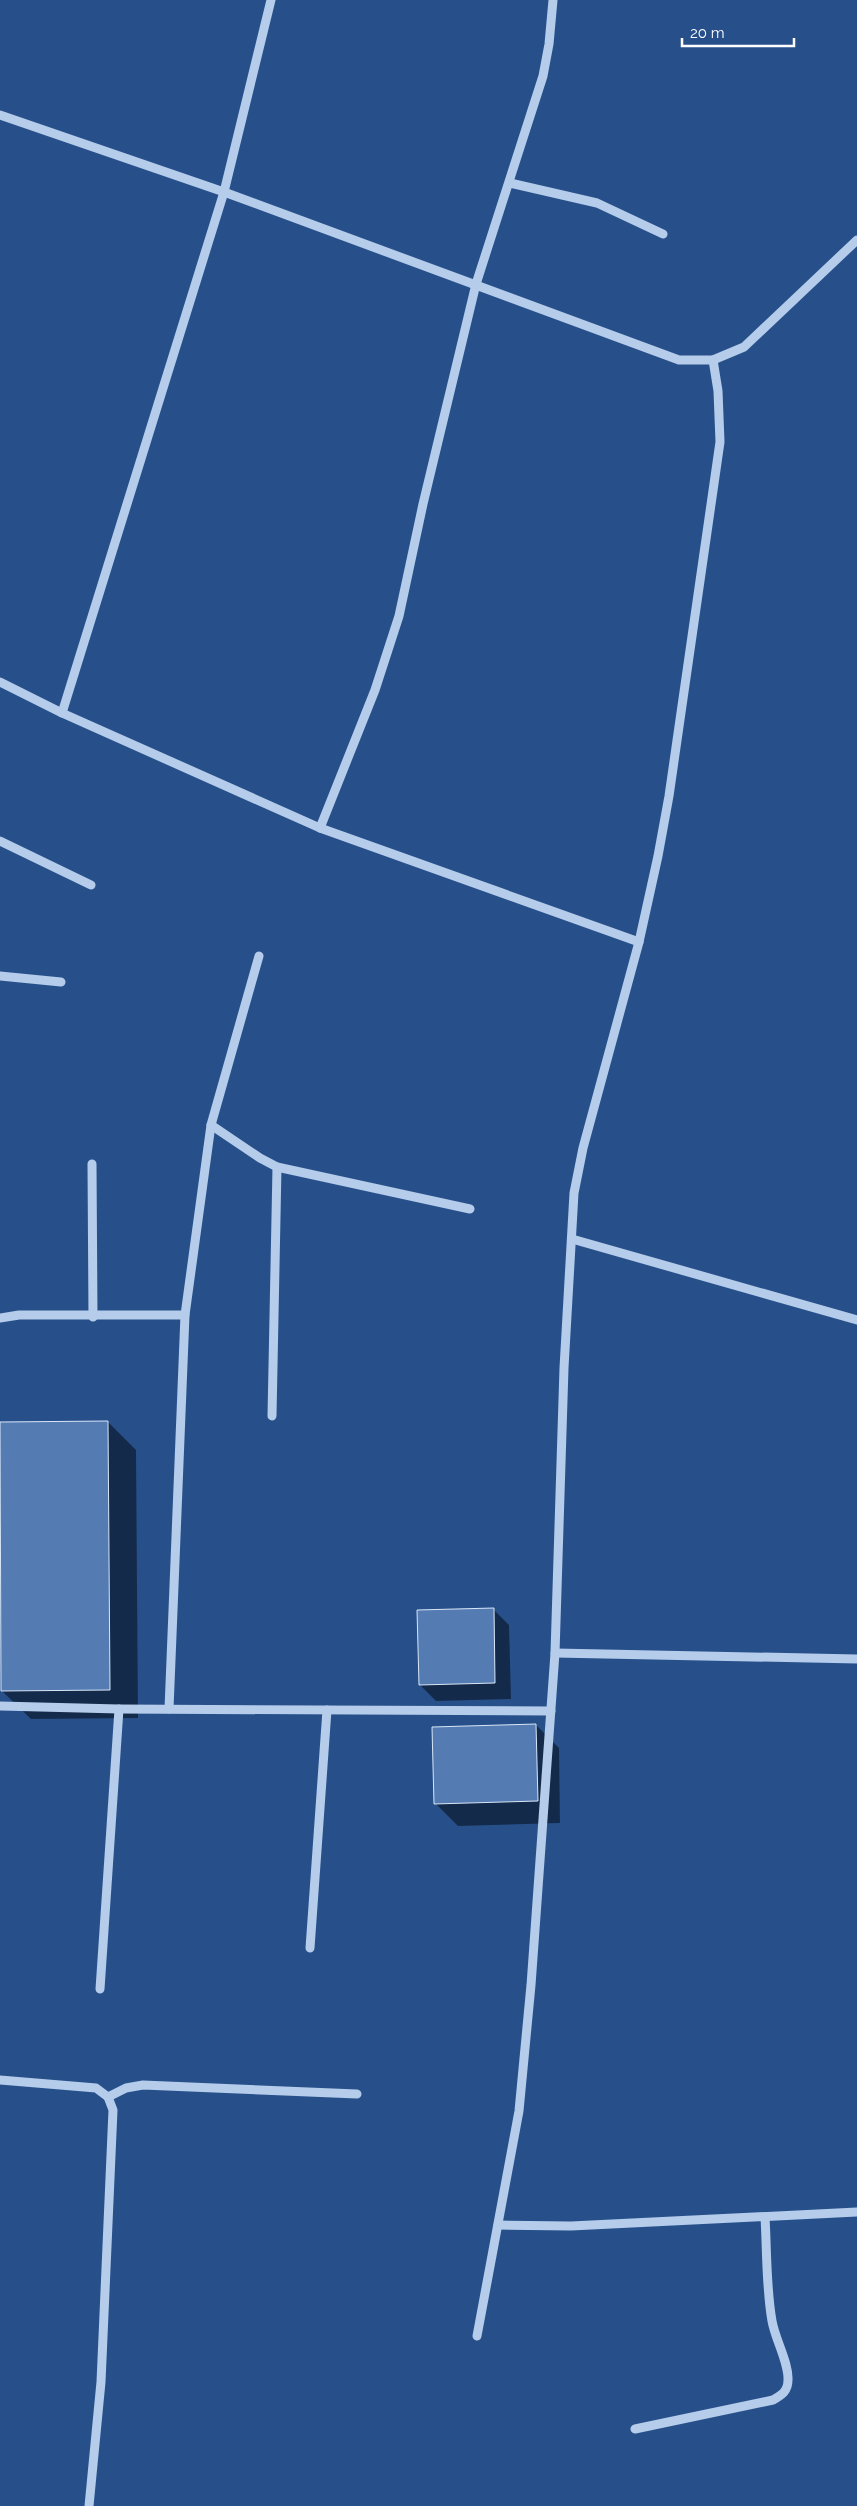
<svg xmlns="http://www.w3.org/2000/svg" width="857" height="2506" viewBox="0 0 857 2506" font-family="Raleway,sans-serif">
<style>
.shadow{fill:#0007}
.building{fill:#547cb3;stroke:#d9e6f7}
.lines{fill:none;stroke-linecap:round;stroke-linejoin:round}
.minor{stroke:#b5ccea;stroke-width:9}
</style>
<rect width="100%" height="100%" fill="#27508b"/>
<!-- shadow -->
<g class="shadow">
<path d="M108,1422L136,1450L138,1718L31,1719L2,1691Z"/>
<path d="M493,1609L509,1625L511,1699L436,1701L420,1685Z"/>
<path d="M536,1725L559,1748L560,1823L458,1826L435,1803Z"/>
</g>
<!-- building -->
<g class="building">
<path d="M108,1421L110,1690L1,1691L0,1422Z"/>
<path d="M494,1608L495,1683L419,1685L417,1610Z"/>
<path d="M536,1724L538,1801L434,1804L432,1727Z"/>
</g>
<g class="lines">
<!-- minor -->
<g class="minor">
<path d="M0,115L224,192L679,360H713L744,347L857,240"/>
<path d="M510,183L597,203L663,234"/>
<path d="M0,682L62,713L320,828L639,942"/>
<path d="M62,713L224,192L271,0"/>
<path d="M320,828L375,690L399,616L423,504L476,284L543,76L549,44L553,0"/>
<path d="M0,841L91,885"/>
<path d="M0,976L61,982"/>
<path d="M211,1125L260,1158L277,1167L470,1209"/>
<path d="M92,1164L93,1317"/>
<path d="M572,1239L857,1320"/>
<path d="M0,1318L19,1315H185"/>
<path d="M272,1416L277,1167"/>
<path d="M555,1653L857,1659"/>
<path d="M0,1706L119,1709L551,1711"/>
<path d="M169,1709L185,1315L211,1125L259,956"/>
<path d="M310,1948L327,1710"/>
<path d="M100,1989L119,1709"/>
<path d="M0,2080L96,2088L108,2097L113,2110L101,2382L89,2506"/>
<path d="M108,2097L126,2088L143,2085L357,2094"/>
<path d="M498,2225L571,2226L857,2212"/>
<path d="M477,2336L519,2111L531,1985L555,1653L564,1368L574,1193L583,1148L639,942L658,856L669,796L720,442L718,391L713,360"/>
<path d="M635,2429L773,2400C782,2395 788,2391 788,2380C789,2363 775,2339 772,2321C766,2287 767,2251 765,2217"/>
</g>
</g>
<!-- scale -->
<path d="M682 38v8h112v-8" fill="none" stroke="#ffffff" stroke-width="2.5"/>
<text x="690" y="38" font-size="15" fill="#ffffff" stroke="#27508b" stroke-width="4" paint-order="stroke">20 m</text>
</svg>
